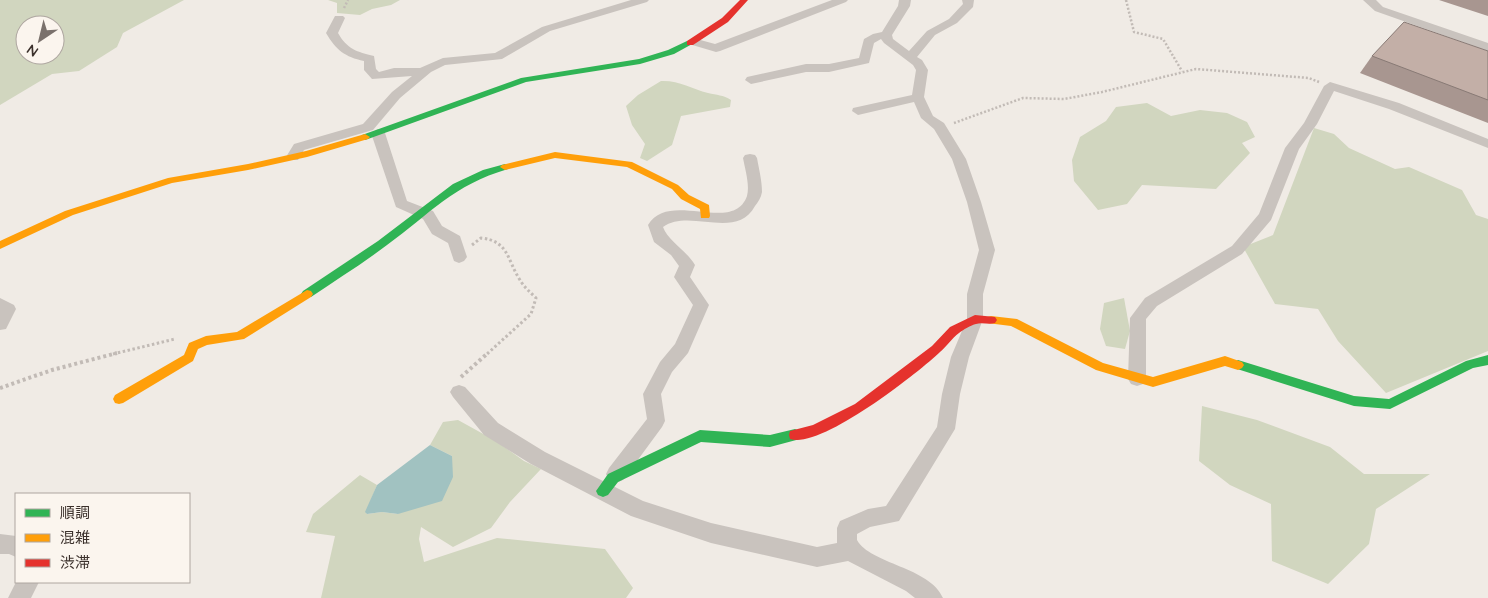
<svg xmlns="http://www.w3.org/2000/svg" width="1488" height="598" viewBox="0 0 1488 598" font-family="Quicksand,'Noto Sans JP',sans-serif">
<style>
.green{fill:#d1d6bf;fill-rule:evenodd}
.water{fill:#a1c2c1}
.lines{fill:none;stroke-linecap:round;stroke-linejoin:round}
.path-far2{stroke:#c2bbb6;stroke-width:2.5;stroke-dasharray:2 2;stroke-linecap:butt}
.path-far1{stroke:#c2bbb6;stroke-width:3;stroke-dasharray:2.5 2.5;stroke-linecap:butt}
.path{stroke:#c2bbb6;stroke-width:4;stroke-dasharray:3 3;stroke-linecap:butt}
.street{fill:#c9c3be;fill-rule:evenodd}
.fast{fill:#30b455;fill-rule:evenodd}
.slow{fill:#ff9f0a;fill-rule:evenodd}
.jam{fill:#e5322d;fill-rule:evenodd}
.wall{fill:#a89690}
.building{fill:#c3afa7;stroke:#887a75}
</style>
<rect width="100%" height="100%" fill="#f0ebe5"/>
<!-- green -->
<g class="green">
<path d="M0,0H184L123,33L117,47L79,71L52,74L0,105ZM25,25H55V55H25Z"/>
<path d="M328,0H400L391,5L372,9L360,15L337,13V3Z"/>
<path d="M661,81C678,80 692,89 708,93C717,95 723,95 731,100L730,107L681,116L672,145L647,161L640,158L645,144L632,125L626,106L638,95Z"/>
<path d="M1147,103L1171,116L1200,110L1227,113L1247,122L1255,137L1242,143L1250,153L1216,189L1142,185L1127,204L1098,210L1074,181L1072,160L1080,137L1106,121L1116,107Z"/>
<path d="M1314,128L1334,134L1349,148L1395,169L1409,167L1462,190L1476,215L1488,219V351L1386,393L1338,341L1318,309L1275,304L1243,247L1273,235Z"/>
<path d="M1124,298L1130,331L1125,349L1106,346L1100,329L1104,303Z"/>
<path d="M1202,406L1257,420L1330,447L1364,474H1430L1376,509L1369,544L1328,584L1272,561L1271,504L1230,485L1199,461Z"/>
<path d="M458,420L496,441L524,461L541,469L510,502L491,528L453,547L421,527L419,539L424,562L497,538L605,549L633,588L626,598H321L335,536L306,532L313,514L360,475L377,485L366,512L367,514L382,512L398,514L452,456L430,445L443,422Z"/>
</g>
<!-- water -->
<path class="water" d="M430,445L452,456L453,477L442,501L398,514L382,512L367,514L365,512L377,485Z"/>
<g class="lines">
<!-- path-far2 -->
<g class="path-far2">
<path d="M1126,0L1134,32L1163,39L1182,71"/>
<path d="M344,8L348,0"/>
<path d="M954,123L1023,98L1064,99L1102,92L1196,69L1309,78L1319,82"/>
</g>
<!-- path-far1 -->
<g class="path-far1">
<path d="M472,245L481,238C509,241 507,260 520,280C524,287 530,292 536,298L531,314L487,354"/>
<path d="M113,354L175,339"/>
</g>
<!-- path -->
<g class="path">
<path d="M461,377L488,353"/>
<path d="M0,388L52,370L117,353"/>
</g>
<!-- street -->
<g class="street">
<path d="M631,0H649L647,2L550,31L502,59L445,65L431,72L400,98L373,130L304,150L298,160H288L286,157L294,144L363,124L392,92L412,76L372,79L364,70V61C345,57 336,50 326,33L335,16H343L345,18L338,33C347,49 357,52 374,56L376,69L379,72L394,68H420L443,58L495,53L542,27Z"/>
<path d="M832,0H848L846,2L720,51L716,52L689,44L687,42L693,38L715,44Z"/>
<path d="M899,0H911L910,6L892,35L893,39L909,51L927,31L949,19L963,4L962,0H974L973,7L957,23L935,35L917,57L922,60L928,70L924,97L933,116L944,123L966,159L981,202L995,250L983,294V319L969,357L960,394L955,429L899,521L870,527L857,534V540C870,564 930,567 943,598H915L906,591L848,561L817,567L711,543L631,516L531,464L484,435L453,397L450,392L453,387L459,385L465,387L498,423L545,452L643,501L711,523L817,547L837,543V528L840,521L868,509L886,506L937,427L942,394L951,357L967,319V294L979,250L967,202L952,159L934,129L921,118L914,102L858,115L852,111L853,108L912,95L916,70L913,65L884,43L881,39L874,43L869,63L829,72H806L751,84L745,80L747,77L806,64H829L859,58L864,39L873,34L882,32L898,6Z"/>
<path d="M1363,0H1376L1383,7L1488,43V51L1375,11Z"/>
<path d="M1330,82L1399,103L1488,139V148L1389,109L1334,91L1317,124L1299,149L1271,220L1242,254L1157,306L1146,319V379L1143,384L1137,386L1131,384L1128,379L1130,318L1145,298L1232,246L1259,214L1285,148L1304,123L1324,86Z"/>
<path d="M378,129L385,133L407,201L433,211L442,226L460,236L467,257L464,261L459,263L454,261L448,243L432,234L423,219L396,207L371,133Z"/>
<path d="M750,154L755,155L757,158C759,169 762,181 762,192C761,198 758,202 755,206C736,241 690,208 663,227C668,241 686,250 695,265L690,277L709,305L688,353L672,372L661,394L665,421L662,427L623,480L616,483L609,480L606,474L609,468L647,419L643,394L660,362L675,344L693,305L674,277L679,266L671,255L654,242L648,225C669,189 733,235 747,196C750,185 745,169 743,158L745,155Z"/>
<path d="M0,298L14,305L16,309L6,329L0,330Z"/>
<path d="M0,534L16,536V557L9,554H0Z"/>
<path d="M16,582H39L31,598H8Z"/>
</g>
<!-- fast -->
<g class="fast">
<path d="M687,41L694,43L674,54L640,64L526,82L368,139L365,140L360,137L362,135L521,78L639,59L668,50Z"/>
<path d="M505,164L510,167L508,169C453,185 431,213 387,245C362,264 336,280 311,297H303L301,294L303,291L378,241L453,184L483,170Z"/>
<path d="M1488,355V365L1473,368L1390,409L1354,406L1234,368L1232,365L1234,362L1238,360L1354,396L1389,399L1466,361Z"/>
<path d="M795,429L800,431L801,435L800,439L770,447L701,442L618,482L608,495L603,497L598,495L596,491L608,474L700,430L770,435Z"/>
</g>
<!-- slow -->
<g class="slow">
<path d="M365,134L370,137L368,139L307,157L248,170L172,183L73,215L0,249V241L65,211L168,178L248,164L306,151Z"/>
<path d="M555,152L632,162L678,185L689,195L709,205L710,216L709,218H701L700,209L681,199L672,189L627,167L555,158L505,170L500,167L502,165Z"/>
<path d="M307,290L311,291L313,294L311,297L244,339L207,345L198,349L193,361L123,403L119,404L115,403L113,399L115,395L184,355L189,343L206,336L237,332Z"/>
<path d="M991,316L1017,319L1103,363L1153,377L1225,356L1242,362L1244,365L1242,368L1238,370L1225,366L1153,387L1096,370L1011,326L987,323L985,320L987,317Z"/>
</g>
<!-- jam -->
<g class="jam">
<path d="M740,0H748L728,22L693,45H687V41L722,18Z"/>
<path d="M975,315L995,317L997,320L995,323C989,325 982,322 976,324C971,325 963,330 959,333C952,338 947,346 940,352C918,373 820,450 790,439L789,435L790,431L813,425L855,404L932,346L950,327Z"/>
</g>
</g>
<!-- wall -->
<g class="wall">
<path d="M1439,0H1488V16Z"/>
<path d="M1488,51V123L1360,73L1372,56Z"/>
</g>
<!-- building -->
<path class="building" d="M1404,22L1488,51V100L1372,56Z"/>
<!-- legend -->
<rect x="15" y="493" width="175" height="90" fill="#fbf5ee" stroke="#aea6a0"/>
<rect x="25" y="509" width="25" height="8" fill="#30b455" stroke="#aea6a0"/>
<text x="60" y="518" font-size="15" fill="#3b302b">順調</text>
<rect x="25" y="534" width="25" height="8" fill="#ff9f0a" stroke="#aea6a0"/>
<text x="60" y="543" font-size="15" fill="#3b302b">混雑</text>
<rect x="25" y="559" width="25" height="8" fill="#e5322d" stroke="#aea6a0"/>
<text x="60" y="568" font-size="15" fill="#3b302b">渋滞</text>
<!-- north arrow -->
<g transform="translate(40 40) rotate(215)"><circle r="24" fill="#fbf5ee" stroke="#aea6a0"/>
<path d="M0-4L9 19L0 12L-9 19Z" fill="#7a716c"/>
<text y="-8" font-size="14" font-weight="bold" text-anchor="middle" fill="#3b302b">N</text>
</g>
</svg>
